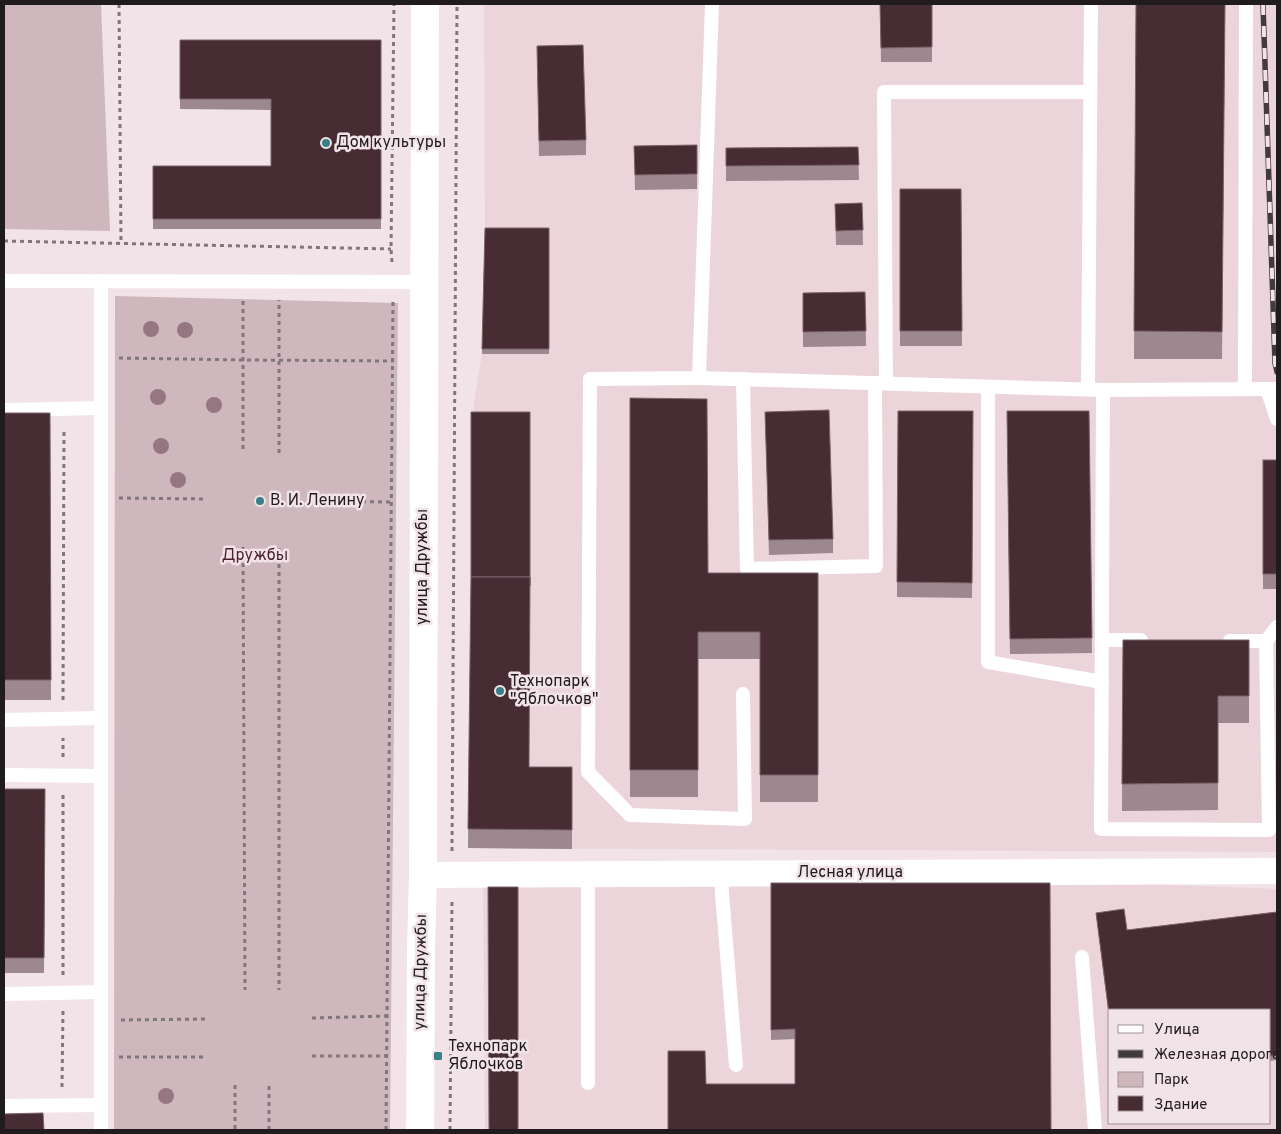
<svg xmlns="http://www.w3.org/2000/svg" width="1281" height="1134" viewBox="0 0 1281 1134" font-family="Overpass,sans-serif">
<style>
.built{fill:#ebd4da;fill-rule:evenodd}
.green{fill:#ceb7bd}
.lines{fill:none;stroke-linecap:round;stroke-linejoin:round}
.path{stroke:#80777a;stroke-width:3;stroke-dasharray:4 4;stroke-linecap:butt}
.service{stroke:#fff;stroke-width:14}
.minor{stroke:#fff;stroke-width:26}
.secondary{stroke:#fff;stroke-width:28}
.rail-casing{stroke:#423b3e;stroke-width:5.5}
.rail{stroke:#f1e3e7;stroke-width:4;stroke-dasharray:11;stroke-linecap:butt}
.tree{fill:#967781}
.wall{fill:#9c888e}
.building{fill:#482c34;stroke:#7b636a}
.poi-dot{fill:#388086;stroke:#f1e3e7;stroke-width:2}
.labels{text-anchor:middle;dominant-baseline:central;stroke-width:5;stroke-linejoin:round;paint-order:stroke}
.poi-label{font-size:16px;fill:#201b1d;stroke:#f1e3e7;text-anchor:start}
.park-label{font-size:16px;fill:#4c1e2e;stroke:#f1e3e7}
.street-label{font-size:16px;fill:#201b1d;stroke:#f1e3e7}
</style>
<rect width="100%" height="100%" fill="#f1e3e7"/>
<!-- built -->
<g class="built">
<path d="M484,4H1277V852L468,848L471,422L482,354L485,233Z"/>
<path d="M1103,882L1277,889V1130H485L483,887ZM1110,1010H1270V1123H1110Z"/>
</g>
<!-- green -->
<g class="green">
<path d="M4,4H101L110,231L4,229Z"/>
<path d="M115,296L398,303L390,1130H114Z"/>
</g>
<g class="lines">
<!-- path -->
<g class="path">
<path d="M119,4L121,243"/>
<path d="M4,241L391,249"/>
<path d="M392,262L391,249L394,4"/>
<path d="M243,301V453"/>
<path d="M119,358L243,360L393,361"/>
<path d="M279,453V300"/>
<path d="M119,498L207,499"/>
<path d="M314,501L391,502"/>
<path d="M243,547L245,990"/>
<path d="M279,548V990"/>
<path d="M63,700L64,428"/>
<path d="M63,757V738"/>
<path d="M452,851L457,4"/>
<path d="M63,975V793"/>
<path d="M312,1018L387,1016"/>
<path d="M121,1020L205,1019"/>
<path d="M312,1056H386"/>
<path d="M119,1057H205"/>
<path d="M235,1085V1130"/>
<path d="M62,1087L63,1011"/>
<path d="M269,1130V1084"/>
<path d="M386,1130L393,301"/>
<path d="M450,1130L452,899"/>
</g>
<!-- service -->
<g class="service">
<path d="M712,4L699,378L590,379L588,772L630,815L745,819L743,694"/>
<path d="M4,281L424,282"/>
<path d="M101,281V1130"/>
<path d="M699,378L1103,390L1277,389"/>
<path d="M743,379L747,569L876,566L875,383"/>
<path d="M886,383L884,92H1090"/>
<path d="M988,387V662L1102,682"/>
<path d="M1088,389L1091,4"/>
<path d="M1245,389L1246,4"/>
<path d="M1267,389L1277,419"/>
<path d="M1103,390L1101,829L1269,830L1266,641H1230"/>
<path d="M4,410L101,408"/>
<path d="M1102,640H1141"/>
<path d="M1266,641L1277,627"/>
<path d="M4,720L101,718"/>
<path d="M4,775L101,776"/>
<path d="M721,873L722,893L736,1065"/>
<path d="M588,874V1083"/>
<path d="M1082,957L1095,1130"/>
<path d="M4,994L101,992"/>
<path d="M4,1106L101,1105"/>
</g>
<!-- minor -->
<path class="minor" d="M423,875L1277,871"/>
<!-- secondary -->
<path class="secondary" d="M420,1130L421,951L423,875L425,4"/>
<!-- rail casing -->
<g class="rail-casing">
<path id="rail" d="M1263,4L1275,363L1277,372"/>
</g>
<!-- rail -->
<use href="#rail" class="rail"/>
</g>
<!-- trees -->
<g class="tree">
<circle cx="151" cy="329" r="8"/>
<circle cx="185" cy="330" r="8"/>
<circle cx="158" cy="397" r="8"/>
<circle cx="214" cy="405" r="8"/>
<circle cx="161" cy="446" r="8"/>
<circle cx="178" cy="480" r="8"/>
<circle cx="166" cy="1096" r="8"/>
</g>
<!-- wall -->
<g class="wall">
<path d="M880,4H932V62H881Z"/>
<path d="M1136,4H1225L1222,359H1134Z"/>
<path d="M180,40H381V229H153V166H271V110L180,109Z"/>
<path d="M537,46L586,140V155L539,156Z"/>
<path d="M697,145V189L635,190L634,146Z"/>
<path d="M858,147L859,180L726,181V148Z"/>
<path d="M900,189H961L962,346H900Z"/>
<path d="M862,203L863,245H836L835,204Z"/>
<path d="M485,228H549V354H482Z"/>
<path d="M865,292L866,346L803,347V293Z"/>
<path d="M630,398L708,573H818V802H760V659H698V797H630Z"/>
<path d="M898,411H973L972,598L897,597Z"/>
<path d="M1007,411H1089L1092,653L1010,654Z"/>
<path d="M765,412L833,539V553L769,555Z"/>
<path d="M4,413H50L51,700H4Z"/>
<rect x="1263" y="460" width="14" height="129"/>
<path d="M471,577L529,767H572V849L468,848Z"/>
<path d="M1123,640H1249V723H1218V810L1122,811Z"/>
<path d="M4,789H45L44,973H4Z"/>
<path d="M771,883L1051,1130L706,1084H795V1039L771,1040Z"/>
<path d="M1277,912V1060L1270,1061V1010H1110V1026L1096,913L1127,930Z"/>
</g>
<!-- building -->
<g class="building">
<path d="M880,4H932V47L881,48Z"/>
<path d="M1136,4H1225L1222,332L1134,331Z"/>
<path d="M180,40H381V219H153V166H271V99H180Z"/>
<path d="M583,45L586,140L539,141L537,46Z"/>
<path d="M697,145V174L635,175L634,146Z"/>
<path d="M858,147L859,165L726,166V148Z"/>
<path d="M900,189H961L962,331H900Z"/>
<path d="M862,203L863,230L836,231L835,204Z"/>
<path d="M485,228H549V349H482Z"/>
<path d="M865,292L866,331L803,332V293Z"/>
<path d="M630,398L707,399L708,573H818V775H760V632H698V770H630Z"/>
<path d="M829,410L833,539L769,540L765,412Z"/>
<path d="M898,411H973L972,583L897,582Z"/>
<path d="M1007,411H1089L1092,638L1010,639Z"/>
<path d="M471,412H530V586V577H471Z"/>
<path d="M4,413H50L51,680H4Z"/>
<rect x="1263" y="460" width="14" height="114"/>
<path d="M471,577H530L529,767H572V830L468,829Z"/>
<path d="M1123,640H1249V696H1218V783L1122,784Z"/>
<path d="M4,789H45L44,958H4Z"/>
<path d="M771,883H1050L1051,1130H668V1051H705L706,1084H795V1029L771,1030Z"/>
<path d="M488,887H518V1130H489Z"/>
<path d="M1124,909L1127,930L1277,912V1055L1270,1056V1010H1110V1021L1096,913Z"/>
<path d="M43,1113L44,1130H4V1114Z"/>
</g>
<!-- markers -->
<g class="poi-dot">
<circle cx="326" cy="143" r="5"/>
<circle cx="260" cy="501" r="5"/>
<circle cx="500" cy="691" r="5"/>
<rect x="433" y="1051" width="10" height="10" rx="2.5"/>
</g>
<g class="labels">
<!-- poi labels -->
<g class="poi-label">
<text x="336" y="143">Дом культуры</text>
<text x="270" y="501">В. И. Ленину</text>
<text x="510" y="682">Технопарк<tspan x="510" dy="18">"Яблочков"</tspan></text>
<text x="448" y="1047">Технопарк<tspan x="448" dy="18">Яблочков</tspan></text>
</g>
<!-- park labels -->
<g class="park-label">
<text x="255" y="556">Дружбы</text>
</g>
<!-- street labels -->
<g class="street-label">
<text transform="translate(423 567) rotate(-90)">улица Дружбы</text>
<text x="850" y="873">Лесная улица</text>
<text transform="translate(421 972) rotate(-89)">улица Дружбы</text>
</g>
</g>
<!-- border -->
<rect width="1281" height="1134" fill="none" stroke="#201b1d" stroke-width="10"/>
<!-- legend -->
<rect x="1108" y="1009" width="162" height="115" fill="#f1e3e7" stroke="#9d9396"/>
<rect x="1118" y="1025" width="25" height="8" fill="#ffffff" stroke="#9d9396"/>
<text x="1154" y="1034" font-size="15" fill="#201b1d">Улица</text>
<rect x="1118" y="1050" width="25" height="8" fill="#423b3e" stroke="#9d9396"/>
<text x="1154" y="1059" font-size="15" fill="#201b1d">Железная дорога</text>
<rect x="1118" y="1072" width="25" height="15" fill="#ceb7bd" stroke="#9d9396"/>
<text x="1154" y="1084" font-size="15" fill="#201b1d">Парк</text>
<rect x="1118" y="1096" width="25" height="15" fill="#482c34" stroke="#9d9396"/>
<text x="1154" y="1109" font-size="15" fill="#201b1d">Здание</text>
</svg>
